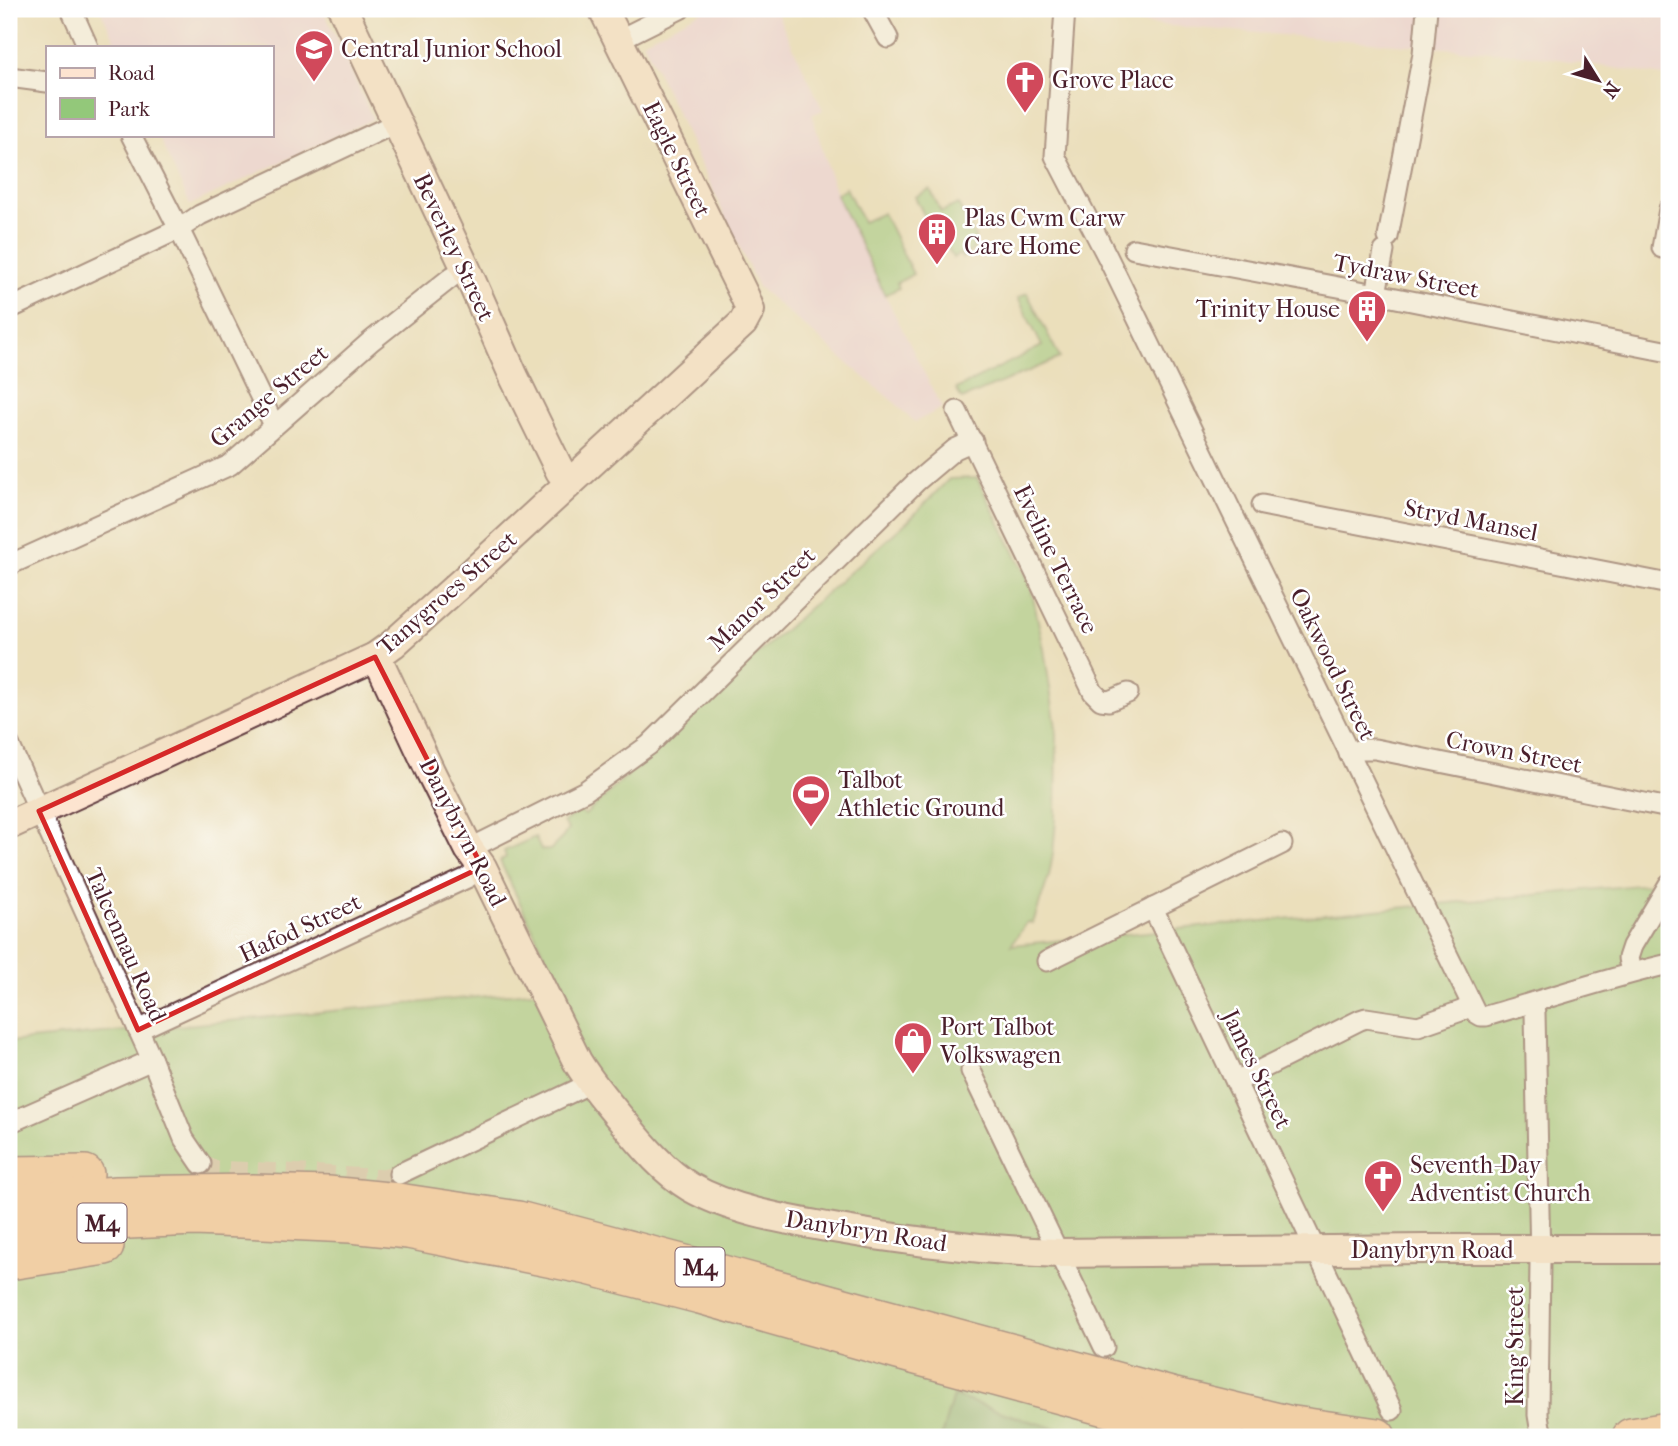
<svg xmlns="http://www.w3.org/2000/svg" width="1678" height="1446" viewBox="0 0 1678 1446" font-family="'IM FELL French Canon',serif">
<style>
.built{fill:#efd0e6}
.green{fill:#93c87a;stroke:#6e7452;stroke-width:2}
.forest{fill:#76ac6a;stroke:#60664a;stroke-width:2}
.lines{fill:none;stroke-linecap:round;stroke-linejoin:round}
.street-tunnel{stroke:#cbb99e;stroke-width:19;stroke-dasharray:19 10;stroke-linecap:butt}
.street-casing{stroke:#623c41;stroke-width:23}
.secondary-casing{stroke:#623c41;stroke-width:32}
.highway-casing{stroke:#623c41;stroke-width:40}
.street{stroke:#fff;stroke-width:19}
.secondary{stroke:#fde4d0;stroke-width:28}
.highway{stroke:#f9bc8a;stroke-width:37}
.marked{fill:none;stroke:#d62828;stroke-width:5;stroke-linejoin:round}
.labels{text-anchor:middle;dominant-baseline:central;stroke-width:5;stroke-linejoin:round;paint-order:stroke}
.shield{fill:#fff;stroke:#80626b;stroke-width:2}
.shield-label{font-size:23px;font-weight:bold;fill:#4a1f2b}
.poi-label{font-size:24px;fill:#4a1f2b;stroke:#fff;text-anchor:start}
.street-label{font-size:24px;fill:#4a1f2b;stroke:#fff}
</style>
<rect width="100%" height="100%" fill="#fff"/>
<filter id="ink" filterUnits="userSpaceOnUse"><feTurbulence type="fractalNoise" baseFrequency=".0143" numOctaves="2"/><feDisplacementMap in="SourceGraphic" scale="14" xChannelSelector="R" yChannelSelector="G"/><feConvolveMatrix kernelMatrix="1 2 1 2 8 2 1 2 1" color-interpolation-filters="sRGB"/></filter>
<filter id="wash" filterUnits="userSpaceOnUse"><feTurbulence type="fractalNoise" baseFrequency=".00686" numOctaves="4" result="noise"/><feDisplacementMap in="SourceGraphic" scale="28" xChannelSelector="R" yChannelSelector="G"/><feGaussianBlur stdDeviation="1.57" result="paint"/><feColorMatrix in="noise" values="0 0 0 0 0 0 0 0 0 0 0 0 0 0 0 0 0 1.4 0 .05"/><feComposite in="paint" operator="in"/></filter>
<g filter="url(#wash)">
<rect width="100%" height="100%" fill="#ebdfbb"/>
<!-- built -->
<g class="built">
<path d="M100,9H323L373,119L190,205L158,135H271V47H118Z"/>
<path d="M706,9H775L823,110L812,115L836,194L885,295L942,408L915,422L896,404L758,287L643,41Z"/>
<path d="M1085,9H1669V77L1533,55L1084,19Z"/>
</g>
<!-- green -->
<g class="green">
<path d="M846,188L863,222L883,213L913,274L897,283L899,288L885,295L836,194Z"/>
<path d="M930,189L941,212L958,204L975,237L974,249L962,258L960,254L953,258L938,228L932,231L915,197Z"/>
<path d="M1027,293L1060,358L962,399L956,389L1042,346L1018,298Z"/>
<path d="M977,478L1030,583L1044,649L1057,734L1056,819L1053,854L1049,876L1033,923L1027,922L1011,945L1669,882V1437H9V1042L561,989L500,861L506,857L504,851L535,837L541,850H550L563,837L568,829L563,822L579,811L585,815L746,664L908,521L949,479Z"/>
</g>
<!-- forest -->
<path class="forest" d="M953,1396L1026,1420L1087,1437H941Z"/>
</g>
<g filter="url(#ink)">
<g class="lines">
<!-- street-tunnel -->
<path class="street-tunnel" d="M201,1164L214,1170L308,1174L384,1179L399,1174"/>
<!-- street casing -->
<g class="street-casing">
<g id="street">
<path d="M71,9L88,47"/>
<path d="M872,9L888,38"/>
<path d="M1065,9L1055,156L1107,256L1476,1013L1481,1016H1486C1547,999 1607,978 1669,964"/>
<path d="M618,40L680,9"/>
<path d="M9,77L47,82"/>
<path d="M131,135L179,229L274,425"/>
<path d="M1388,237L1423,54L1427,9"/>
<path d="M1662,248L1669,209"/>
<path d="M1134,249L1376,294L1669,352"/>
<path d="M1376,294L1384,251"/>
<path d="M9,309L179,229L200,215L396,123"/>
<path d="M957,411L1093,692L1101,700L1109,701L1128,693"/>
<path d="M1262,505L1669,584"/>
<path d="M9,565L230,465L370,342L453,276L466,269"/>
<path d="M9,744L152,1060L184,1139L201,1164"/>
<path d="M1349,754L1361,749H1375L1669,808"/>
<path d="M469,849L585,791L649,745L916,482L955,449L973,441"/>
<path d="M1153,908L1392,1410"/>
<path d="M1047,961L1282,844"/>
<path d="M1631,972L1628,958L1632,946L1669,884"/>
<path d="M1533,1003L1535,1013L1540,1261L1538,1415L1540,1427L1544,1437"/>
<path d="M138,1030L467,878L482,867"/>
<path d="M971,1071L1104,1347"/>
<path d="M1236,1082L1360,1020L1366,1018L1418,1026L1461,1011L1471,1006"/>
<path d="M9,1123L152,1060"/>
<path d="M399,1174L591,1083"/>
</g>
</g>
<!-- secondary casing -->
<g class="secondary-casing">
<g id="secondary">
<path d="M343,9L466,269L514,377L560,471L569,483"/>
<path d="M375,657L382,668L431,773L469,849L482,867L577,1061C591,1084 608,1104 625,1124C644,1147 665,1172 690,1187C730,1210 782,1219 827,1227C904,1241 981,1250 1059,1253L1424,1249H1669"/>
<path d="M9,825L375,657L393,644L471,574L743,323L750,310L745,297L603,9"/>
</g>
</g>
<!-- highway casing -->
<g class="highway-casing">
<g id="highway">
<path d="M9,1175L85,1174"/>
<path d="M9,1203L117,1195L253,1193L328,1195L398,1202L518,1220L704,1269L1175,1397L1287,1424L1377,1437"/>
<path d="M9,1234L129,1220L195,1217L351,1224L408,1230L588,1266L700,1295L898,1351L1153,1420L1166,1425L1224,1437"/>
<path d="M9,1261L105,1246"/>
<path d="M1631,1437L1669,1431"/>
</g>
</g>
<!-- street -->
<use href="#street" class="street"/>
<!-- secondary -->
<use href="#secondary" class="secondary"/>
<!-- highway -->
<use href="#highway" class="highway"/>
</g>
</g>
<!-- marked area -->
<path d="M0 0H1678V1446H0ZM375,657L482,867L138,1030L39,811Z" fill="#ebdfbb" fill-opacity=".55" fill-rule="evenodd"/>
<path class="marked" d="M375,657L482,867L138,1030L39,811Z"/>
<!-- icons -->
<defs>
<g id="school-pin" transform="scale(2.0125)"><path d="M0 17L-7.5 6A9.5 9.5 0 1 1 7.5 6Z" fill="#d1495b" stroke="#fff"/><path d="M0-5L7-2L0 1L-7-2ZM-4 1L0 2.5L4 1V4Q0 6-4 4Z" fill="#fff"/></g>
<g id="church-pin" transform="scale(2.0125)"><path d="M0 17L-7.5 6A9.5 9.5 0 1 1 7.5 6Z" fill="#d1495b" stroke="#fff"/><path d="M-1.2-6h2.4v3.5h3.3v2.4h-3.3V6h-2.4V-.1h-3.3v-2.4h3.3Z" fill="#fff"/></g>
<g id="building-pin" transform="scale(2.0125)"><path d="M0 17L-7.5 6A9.5 9.5 0 1 1 7.5 6Z" fill="#d1495b" stroke="#fff"/><path d="M-4-6H4V6H1V3H-1V6H-4ZM-2.5-4.3h1.7v1.8h-1.7ZM.8-4.3h1.7v1.8H.8ZM-2.5-1h1.7V.8h-1.7ZM.8-1h1.7V.8H.8Z" fill="#fff"/></g>
<g id="stadium-pin" transform="scale(2.0125)"><path d="M0 17L-7.5 6A9.5 9.5 0 1 1 7.5 6Z" fill="#d1495b" stroke="#fff"/><path d="M0-5a6.5 5 0 1 0 0 10a6.5 5 0 1 0 0-10ZM-3.5-1.8h7v3.6h-7Z" fill="#fff"/></g>
<g id="shop-pin" transform="scale(2.0125)"><path d="M0 17L-7.5 6A9.5 9.5 0 1 1 7.5 6Z" fill="#d1495b" stroke="#fff"/><path d="M-5-2.5h2.3a2.7 3.5 0 0 1 5.4 0H5L5.5 6h-11ZM-1.5-2.5h3a1.5 2.3 0 0 0-3 0Z" fill="#fff"/></g>
</defs>
<g fill-rule="evenodd">
<use href="#school-pin" x="314" y="49"/>
<use href="#church-pin" x="1025" y="80"/>
<use href="#building-pin" x="937" y="232"/>
<use href="#building-pin" x="1367" y="309"/>
<use href="#stadium-pin" x="811" y="794"/>
<use href="#shop-pin" x="913" y="1041"/>
<use href="#church-pin" x="1383" y="1179"/>
</g>
<g class="labels">
<!-- shield labels -->
<g class="shield">
<rect x="77.5" y="1203.5" width="49" height="39" rx="5"/>
<rect x="675.5" y="1247.5" width="49" height="39" rx="5"/>
</g>
<g class="shield-label">
<text x="102" y="1223">M4</text>
<text x="700" y="1267">M4</text>
</g>
<!-- poi labels -->
<g class="poi-label">
<text x="341" y="49">Central Junior School</text>
<text x="1052" y="80">Grove Place</text>
<text x="964" y="218">Plas Cwm Carw<tspan x="964" dy="28">Care Home</tspan></text>
<text x="1340" y="309" text-anchor="end">Trinity House</text>
<text x="838" y="780">Talbot<tspan x="838" dy="28">Athletic Ground</tspan></text>
<text x="940" y="1027">Port Talbot<tspan x="940" dy="28">Volkswagen</tspan></text>
<text x="1410" y="1165">Seventh-Day<tspan x="1410" dy="28">Adventist Church</tspan></text>
</g>
<!-- street labels -->
<g class="street-label">
<text transform="translate(677 159) rotate(64)">Eagle Street</text>
<text transform="translate(454 247) rotate(65)">Beverley Street</text>
<text transform="translate(1406 276) rotate(11)">Tydraw Street</text>
<text transform="translate(269 396) rotate(-40)">Grange Street</text>
<text transform="translate(1471 520) rotate(11)">Stryd Mansel</text>
<text transform="translate(1056 559) rotate(64)">Eveline Terrace</text>
<text transform="translate(447 593) rotate(-41)">Tanygroes Street</text>
<text transform="translate(762 599) rotate(-44)">Manor Street</text>
<text transform="translate(1333 664) rotate(64)">Oakwood Street</text>
<text transform="translate(1514 752) rotate(11)">Crown Street</text>
<text transform="translate(463 832) rotate(63)">Danybryn Road</text>
<text transform="translate(300 928) rotate(-25)">Hafod Street</text>
<text transform="translate(126 945) rotate(66)">Talcennau Road</text>
<text transform="translate(1257 1069) rotate(64)">James Street</text>
<text transform="translate(866 1231) rotate(9)">Danybryn Road</text>
<text x="1432" y="1250">Danybryn Road</text>
<text transform="translate(1515 1346) rotate(-90)">King Street</text>
</g>
</g>
<!-- margin -->
<rect width="1678" height="1446" fill="none" stroke="#fff" stroke-width="35"/>
<!-- legend -->
<rect x="46" y="46" width="228" height="91" fill="#ffffff" stroke="#b7a5aa" stroke-width="2"/>
<rect x="60" y="68" width="35" height="10" fill="#fde4d0" stroke="#b7a5aa" stroke-width="2"/>
<text x="108" y="80" font-size="21" fill="#4a1f2b">Road</text>
<rect x="60" y="98" width="35" height="21" fill="#93c87a" stroke="#b7a5aa" stroke-width="2"/>
<text x="108" y="116" font-size="21" fill="#4a1f2b">Park</text>
<!-- north arrow -->
<g transform="translate(1598 80) rotate(127)" stroke="#ffffff" stroke-width="5" paint-order="stroke">
<path d="M0-5L12 26L0 18L-12 26Z" fill="#4a1f2b"/>
<text y="-10" font-size="19" font-weight="bold" text-anchor="middle" fill="#4a1f2b">N</text>
</g>
</svg>
